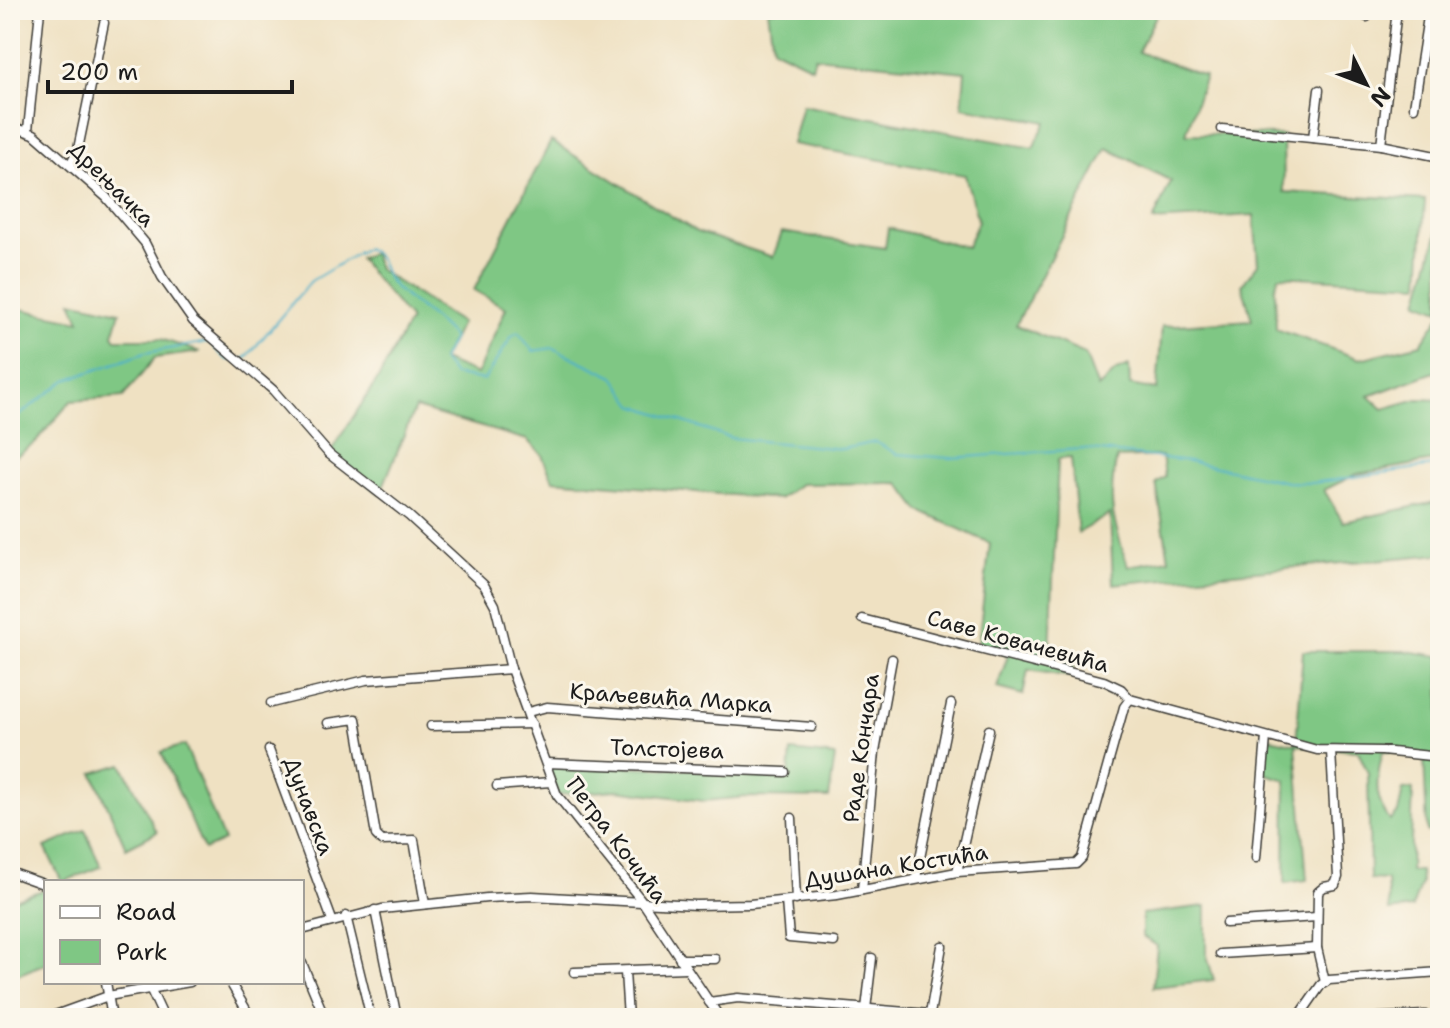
<svg xmlns="http://www.w3.org/2000/svg" width="1450" height="1028" viewBox="0 0 1450 1028" font-family="'Shantell Sans',sans-serif">
<style>
.green{fill:#7fc784;stroke:#4e7250;stroke-width:2;fill-rule:evenodd}
.lines{fill:none;stroke-linecap:round;stroke-linejoin:round}
.stream{stroke:#4bb0ca;stroke-width:2}
.minor-casing{stroke:#3c3a35;stroke-width:11}
.minor{stroke:#fff;stroke-width:8}
.labels{text-anchor:middle;dominant-baseline:central;stroke-width:6;stroke-linejoin:round;paint-order:stroke}
.street-label{font-size:22px;fill:#1c1c1c;stroke:#fbf7ec}
</style>
<rect width="100%" height="100%" fill="#fbf7ec"/>
<filter id="ink" filterUnits="userSpaceOnUse"><feTurbulence type="fractalNoise" baseFrequency=".0125" numOctaves="2"/><feDisplacementMap in="SourceGraphic" scale="16" xChannelSelector="R" yChannelSelector="G"/><feConvolveMatrix kernelMatrix="1 2 1 2 8 2 1 2 1" color-interpolation-filters="sRGB"/></filter>
<filter id="wash" filterUnits="userSpaceOnUse"><feTurbulence type="fractalNoise" baseFrequency=".006" numOctaves="4" result="noise"/><feDisplacementMap in="SourceGraphic" scale="32" xChannelSelector="R" yChannelSelector="G"/><feGaussianBlur stdDeviation="1.8" result="paint"/><feColorMatrix in="noise" values="0 0 0 0 0 0 0 0 0 0 0 0 0 0 0 0 0 1.4 0 .05"/><feComposite in="paint" operator="in"/></filter>
<g filter="url(#wash)">
<rect width="100%" height="100%" fill="#efe1c2"/>
<!-- green -->
<g class="green">
<path d="M768,10H914L939,15V10H1159L1138,52L1205,76L1186,134L1283,135L1284,192L1425,200L1420,284L1279,276L1275,287L1276,329L1360,359L1421,344L1440,316V370L1369,396L1383,409L1418,399L1440,400V460L1357,474L1324,490L1343,522L1440,501V554L1113,584L1110,514L1078,533L1071,458L1058,459L1050,653L1074,659L1073,677L1028,670L1023,695L997,688L1008,655L978,644L990,543L920,511L899,483L800,484L779,499L553,480L542,455L527,440L415,408L380,494L329,454L378,379L410,320L359,259L373,253L378,269L461,323L442,360L477,374L506,308L474,290L551,141L697,232L773,257L782,232L885,248L888,228L967,247L978,221L965,175L792,144L802,105L1033,148L1046,122L962,107L965,72L815,57L812,67L773,48ZM1107,148L1171,181L1153,221L1254,215L1258,264L1242,285L1252,320L1162,326L1157,390L1130,385L1129,366L1116,371L1098,388L1085,354L1016,325ZM1162,456L1165,477L1156,483L1169,559L1128,566C1114,524 1106,502 1117,458Z"/>
<path d="M1440,224V310L1418,302Z"/>
<path d="M72,301L120,312L113,335L116,339H161L200,352L155,358L123,397L71,401L35,443L10,460V307L80,321Z"/>
<path d="M1303,651H1406L1440,656V833L1427,832L1424,755L1383,751C1376,779 1373,797 1390,821L1398,813L1403,790L1413,789L1410,871H1420L1421,883L1412,908L1389,911L1387,880L1370,879L1368,773L1358,751L1296,745L1307,880L1285,883L1286,780L1263,773L1266,737L1296,744Z"/>
<path d="M185,745L224,841L204,850L161,752Z"/>
<path d="M791,751L835,756L829,798L747,797L704,801L617,790L557,795L546,763L789,774Z"/>
<path d="M122,764L157,832L126,848L93,773Z"/>
<path d="M85,830L101,867L62,882L45,847Z"/>
<path d="M46,889V963L10,978V901Z"/>
<path d="M1206,906V952L1214,980L1153,987L1157,946L1142,936V914Z"/>
</g>
<g class="lines">
<!-- stream -->
<g class="stream">
<path d="M241,359H245L311,281L366,248C387,260 379,268 391,283C409,304 435,315 453,338L442,360L454,375L484,380L512,336L518,332L533,351L553,348L614,377L634,405L731,438L842,449L876,442L897,454L950,458L1082,449L1189,461L1287,482L1312,483L1440,465"/>
<path d="M10,422L66,380L145,353L208,342L227,360H234"/>
</g>
</g>
</g>
<g filter="url(#ink)">
<g class="lines">
<!-- minor casing -->
<g class="minor-casing">
<g id="minor">
<path d="M1367,17L1369,10"/>
<path d="M1414,107L1429,10"/>
<path d="M10,126L34,134L106,197L145,243L162,277L193,321L273,390L329,454L409,516L484,585L495,605L511,669L557,795L642,901L720,1018"/>
<path d="M1222,129L1381,145L1440,157"/>
<path d="M28,130L40,10"/>
<path d="M1313,138L1319,90"/>
<path d="M1381,145L1397,10"/>
<path d="M71,163L78,149L104,23"/>
<path d="M862,619L1104,681L1121,689L1130,699L1317,750L1382,751L1440,757"/>
<path d="M271,703L366,680L511,669"/>
<path d="M528,712L547,707L812,727"/>
<path d="M328,723L356,719L376,835L382,841L414,840L425,904"/>
<path d="M431,726L532,724"/>
<path d="M269,750L332,920"/>
<path d="M546,763L785,772"/>
<path d="M497,786L551,782"/>
<path d="M792,818L796,900"/>
<path d="M1256,858L1266,737"/>
<path d="M10,872L46,885"/>
<path d="M957,872L989,730"/>
<path d="M916,878L951,704"/>
<path d="M862,890L875,752L892,659"/>
<path d="M786,901L789,938L834,942"/>
<path d="M375,910L397,1018"/>
<path d="M346,916L371,1018"/>
<path d="M1226,923L1317,917"/>
<path d="M302,930L382,909L487,898L532,896L696,905L750,904L837,895L957,872L1076,864L1082,858L1124,707L1130,699"/>
<path d="M1220,954L1317,948"/>
<path d="M680,959H715"/>
<path d="M302,963L325,1018"/>
<path d="M574,972L686,968"/>
<path d="M625,972L628,1018"/>
<path d="M106,982L112,1018"/>
<path d="M230,982L251,1018"/>
<path d="M1325,982L1317,948L1318,892L1324,887L1335,885L1338,877L1331,751"/>
<path d="M150,988L164,1018"/>
<path d="M709,1002L738,998L930,1014L942,946"/>
<path d="M866,1009L872,958"/>
<path d="M47,1018L108,996L190,982"/>
<path d="M1298,1018L1321,985L1329,980L1440,972"/>
<path d="M1366,1018L1425,1015"/>
</g>
</g>
<!-- minor -->
<use href="#minor" class="minor"/>
</g>
</g>
<g class="labels">
<!-- street labels -->
<g class="street-label">
<text transform="translate(112 184) rotate(45)">Дрењачка</text>
<text transform="translate(1018 641) rotate(15)">Саве Ковачевића</text>
<text transform="translate(671 698) rotate(4)">Краљевића Марка</text>
<text transform="translate(861 748) rotate(-82)">Раде Кончара</text>
<text transform="translate(667 749) rotate(2)">Толстојева</text>
<text transform="translate(309 806) rotate(69)">Дунавска</text>
<text transform="translate(617 840) rotate(53)">Петра Кочића</text>
<text transform="translate(896 866) rotate(-9)">Душана Костића</text>
</g>
</g>
<!-- margin -->
<rect width="1450" height="1028" fill="none" stroke="#fbf7ec" stroke-width="40"/>
<!-- legend -->
<rect x="44" y="880" width="260" height="104" fill="#fbf7ec" stroke="#a29f99" stroke-width="2"/>
<rect x="60" y="906" width="40" height="12" fill="#ffffff" stroke="#a29f99" stroke-width="2"/>
<text x="116" y="920" font-size="24" fill="#1c1c1c">Road</text>
<rect x="60" y="940" width="40" height="24" fill="#7fc784" stroke="#a29f99" stroke-width="2"/>
<text x="116" y="960" font-size="24" fill="#1c1c1c">Park</text>
<!-- north arrow -->
<g transform="translate(1366 84) rotate(132)" stroke="#fbf7ec" stroke-width="6" paint-order="stroke">
<path d="M0-6L14 30L0 20L-14 30Z" fill="#1c1c1c"/>
<text y="-12" font-size="22" font-weight="bold" text-anchor="middle" fill="#1c1c1c">N</text>
</g>
<!-- scale -->
<path d="M48 80v12h244v-12" fill="none" stroke="#1c1c1c" stroke-width="4"/>
<text x="60" y="80" font-size="24" fill="#1c1c1c" stroke="#fbf7ec" stroke-width="6" paint-order="stroke">200 m</text>
</svg>
